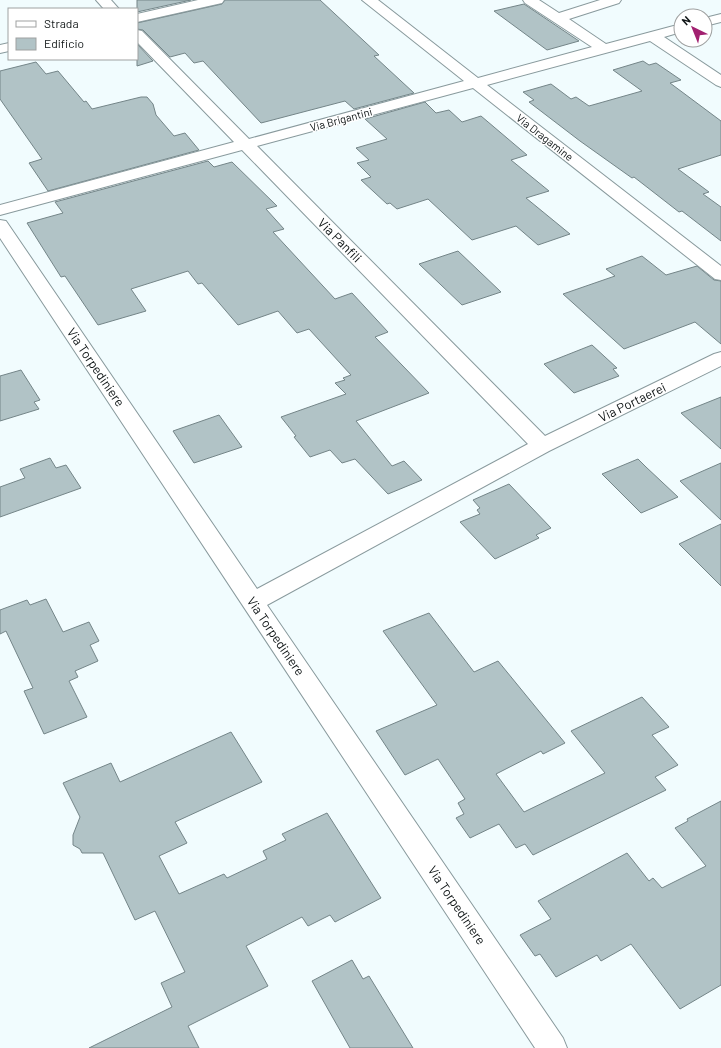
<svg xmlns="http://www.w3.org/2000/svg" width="721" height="1048" viewBox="0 0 721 1048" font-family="Barlow,sans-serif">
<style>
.building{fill:#b1c3c6;stroke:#748588}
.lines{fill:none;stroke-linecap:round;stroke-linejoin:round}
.minor-casing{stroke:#899a9d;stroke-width:2}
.minor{fill:#fff;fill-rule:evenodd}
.labels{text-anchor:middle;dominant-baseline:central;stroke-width:3;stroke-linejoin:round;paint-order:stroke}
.far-street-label{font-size:11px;fill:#0e1415;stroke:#fff}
.street-label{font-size:13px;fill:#0e1415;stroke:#fff}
</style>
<rect width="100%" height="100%" fill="#f1fcfe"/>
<!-- building -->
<g class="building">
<path d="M137,0H191L137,12Z"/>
<path d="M225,0H320L379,55L374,56L414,93L354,109L345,101L261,123L203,61L194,63L185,53L170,57L143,30L137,29V23L222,4Z"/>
<path d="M524,4L579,41L547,50L494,11Z"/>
<path d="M137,44L153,61L137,66Z"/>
<path d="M643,61L649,65L656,63L681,80L670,83L721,121V155L678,169L709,192L703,194L721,207V241L682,211L679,212L634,177L632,178L580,141L529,102L534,100L523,92L551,84L571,99L576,97L589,106L642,91L613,70Z"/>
<path d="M36,62L46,74L58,71L84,102L86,101L92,109L141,97H147L153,104L156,115L174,136L185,133L199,150L48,191L29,163L42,159L0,99V71Z"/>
<path d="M425,102L436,113L449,110L462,122L481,116L527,155L511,160L549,191L526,198L570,234L538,245L516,226L472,240L428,199L397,209L390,203L387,204L361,180L371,177L357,163L369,160L356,148L387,139L365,119Z"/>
<path d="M208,161L214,167L232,162L277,206L266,209L284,229L273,232L335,299L352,293L388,332L375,337L429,393L356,421L392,466L404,461L422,480L388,494L355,459L342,463L330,450L310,457L294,437L296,436L281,417L346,394L335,383L345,380L343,378L351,375L309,329L297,333L278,311L238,325L202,283L198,284L188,271L131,289L146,311L98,325L65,276L61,277L27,223L63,213L55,202Z"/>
<path d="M458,251L501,292L462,305L419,264Z"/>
<path d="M642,256L666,275L697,266L714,280L721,281V344L695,322L624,349L563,294L615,276L606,269Z"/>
<path d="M592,345L617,368L613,369L619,376L574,393L544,364Z"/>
<path d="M21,370L40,400L34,402L39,409L0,421V376Z"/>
<path d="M721,397V449L681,413Z"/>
<path d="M219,415L242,447L194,463L173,431Z"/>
<path d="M50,458L56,468L66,465L81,488L0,517V487L25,478L20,469Z"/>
<path d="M638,459L646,467L678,497L641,513L602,474Z"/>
<path d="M721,463V520L680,481Z"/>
<path d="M509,484L551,528L536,535L539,538L495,559L460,522L480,514L477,510L480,508L473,500Z"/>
<path d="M721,524V586L679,544Z"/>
<path d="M46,599L63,632L89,622L99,641L90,645L98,661L75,671L78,677L69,681L87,717L44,734L24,691L33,688L6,631L0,634V610L27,600L30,605Z"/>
<path d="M429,613L474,672L498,661L565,743L543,754L541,751L496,774L524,812L605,773L571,731L642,697L669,727L652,735L678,765L655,777L666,790L533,855L525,844L516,848L499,824L470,838L456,818L464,814L458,803L465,799L438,759L405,775L376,731L437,705L383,631Z"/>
<path d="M231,732L262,782L175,822L187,843L159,856L179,894L224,874L227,878L267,859L263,851L286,840L282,834L327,813L381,898L335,922L330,915L308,926L302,917L246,946L268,986L188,1026L199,1048H89L172,1007L161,983L185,972L155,911L135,920L103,853H82L80,849L73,845V835L80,817L63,783L111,763L120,782Z"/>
<path d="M721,801V985L680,1009L631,944L601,961L597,955L556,977L540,954L535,956L520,935L551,919L538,901L627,853L649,881L653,878L662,888L706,866L675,828L688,821L687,819Z"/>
<path d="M352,960L363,979L369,976L413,1048H350L312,981Z"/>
</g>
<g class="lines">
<!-- minor casing -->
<g class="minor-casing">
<g id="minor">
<path d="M96,0H111L119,9H104Z"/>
<path d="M198,0H224L222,3L137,22V14Z"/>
<path d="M362,0H378L478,78L592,47L525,3L523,0H539L559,13L600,0H621L619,3L569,19L606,44L681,24V32L664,37L721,75V87L716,85L650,41L487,85L721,266V280L715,279L473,88L257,146L545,436L714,354L721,352V366L549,451L267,605L563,1038L567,1048H535L0,238V220L6,221L257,589L528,444L242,150L0,215V205L234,142L137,42V30L142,31L249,139L464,81Z"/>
<path d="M721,14V22L705,26V18Z"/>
<path d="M9,43V51L0,53V45Z"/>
</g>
</g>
<!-- minor -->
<use href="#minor" class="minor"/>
</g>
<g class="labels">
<!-- far-street labels -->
<g class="far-street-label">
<text transform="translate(341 119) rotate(-15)">Via Brigantini</text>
<text transform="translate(545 137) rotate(38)">Via Dragamine</text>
</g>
<!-- street labels -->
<g class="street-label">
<text transform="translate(340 240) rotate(45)">Via Panfili</text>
<text transform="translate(96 367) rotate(56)">Via Torpediniere</text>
<text transform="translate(632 402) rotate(-26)">Via Portaerei</text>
<text transform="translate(276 636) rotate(56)">Via Torpediniere</text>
<text transform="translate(457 905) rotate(56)">Via Torpediniere</text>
</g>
</g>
<!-- legend -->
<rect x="8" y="8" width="130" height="52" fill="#ffffff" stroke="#9fa1a1"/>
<rect x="16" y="21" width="20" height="6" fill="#ffffff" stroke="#9fa1a1"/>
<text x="44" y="28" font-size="12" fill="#0e1415">Strada</text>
<rect x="16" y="38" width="20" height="12" fill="#b1c3c6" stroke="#9fa1a1"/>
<text x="44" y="48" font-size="12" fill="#0e1415">Edificio</text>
<!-- north arrow -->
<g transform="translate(693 28) rotate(317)"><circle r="19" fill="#ffffff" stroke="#9fa1a1"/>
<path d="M0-3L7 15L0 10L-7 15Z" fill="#a22070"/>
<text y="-6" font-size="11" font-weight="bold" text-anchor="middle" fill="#0e1415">N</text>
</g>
</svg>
